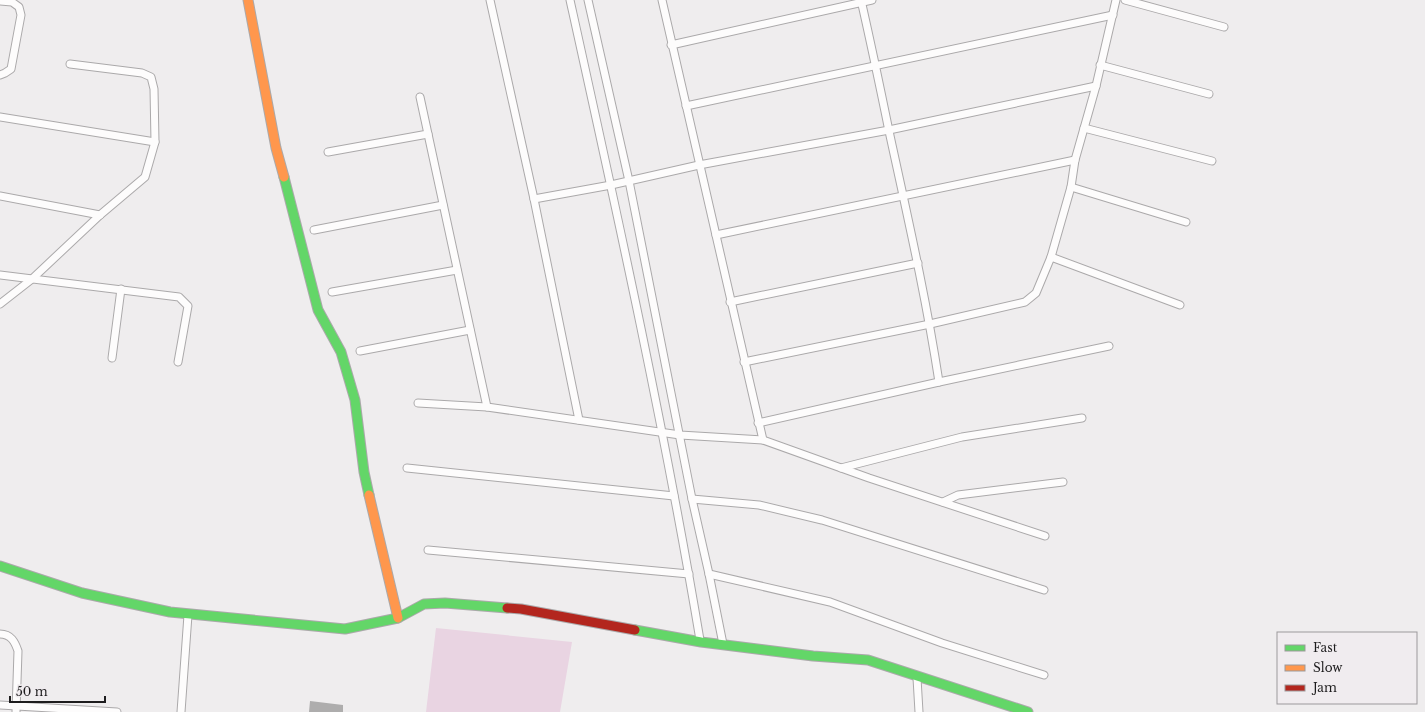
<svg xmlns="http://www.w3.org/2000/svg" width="1425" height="712" viewBox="0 0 1425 712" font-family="'Libre Baskerville',serif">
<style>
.green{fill:#e9d4e2}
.building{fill:#aeadad}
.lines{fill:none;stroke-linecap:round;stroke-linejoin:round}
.lane-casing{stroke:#aba9aa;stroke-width:9}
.fast-casing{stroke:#aba9aa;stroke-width:11}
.slow-casing{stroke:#aba9aa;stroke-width:11}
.jam-casing{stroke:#aba9aa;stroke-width:11}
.lane{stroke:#fdfcfc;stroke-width:7}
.fast{stroke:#63d668;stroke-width:9}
.slow{stroke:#ff974d;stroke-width:9}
.jam{stroke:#b3261e;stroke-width:9}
</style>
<rect width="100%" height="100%" fill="#efedee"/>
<!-- green -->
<path class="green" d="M436,628L572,642L560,712H426Z"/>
<!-- building -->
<path class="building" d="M310,701L343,705V712H309Z"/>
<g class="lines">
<!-- lane casing -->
<g class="lane-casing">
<g id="lane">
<path d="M490,0L534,199L579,420"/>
<path d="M570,0C617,213 664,425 700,640"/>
<path d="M588,0L629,181L692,499L709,574L723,644"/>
<path d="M662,0L763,440L869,478L1045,536"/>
<path d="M1125,0L1224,27"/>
<path d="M0,1L12,2L19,7L21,15L11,69L5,73L0,75"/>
<path d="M671,45L872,0"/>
<path d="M1100,65L1209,94"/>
<path d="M420,97L487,407L680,435L763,440"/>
<path d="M686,106L1113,15"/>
<path d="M0,117L155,142"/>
<path d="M1084,128L1212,161"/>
<path d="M328,152L428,134"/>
<path d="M1071,187L1186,222"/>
<path d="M0,196L100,215"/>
<path d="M534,199L611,185L699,165L889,130L1096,86"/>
<path d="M314,230L443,205"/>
<path d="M716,235L1075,160"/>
<path d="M1051,257L1180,305"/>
<path d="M0,275L179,297L188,306L178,362"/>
<path d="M332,292L457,270"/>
<path d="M730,302L918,263"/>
<path d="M0,304L32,279L100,215L145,177L155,142L154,89L151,77L142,73L70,64"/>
<path d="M360,351L470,330"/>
<path d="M112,358L121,289"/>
<path d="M744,362L930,324L1025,302L1036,293L1051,257L1071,187L1075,160L1096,86L1116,0"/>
<path d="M939,382L1109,346"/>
<path d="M418,403L487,407"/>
<path d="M758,423L939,382C926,297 907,214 889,131C880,87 871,44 861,0"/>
<path d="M407,468L674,496"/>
<path d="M841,468L962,437L1082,418"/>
<path d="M692,499L759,505L822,520L1044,590"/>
<path d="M943,502L958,495L1063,482"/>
<path d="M428,550L689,574"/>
<path d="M709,574L830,602L942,643L1044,675"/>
<path d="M0,634C11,634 15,642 18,651L16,712"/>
<path d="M917,678L919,712"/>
<path d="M0,705L117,712"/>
<path d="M181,712L188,615"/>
</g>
</g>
<!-- fast casing -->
<g class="fast-casing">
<g id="fast">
<path d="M284,177L318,310L341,352L355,400L364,472L369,495"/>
<path d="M0,566L82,593L170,612L345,629L398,618L424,604L445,603L507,608"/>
<path d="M635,630L701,642L813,656L868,660L1028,712"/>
</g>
</g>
<!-- slow casing -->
<g class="slow-casing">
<g id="slow">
<path d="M248,0L276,148L284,177"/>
<path d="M369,495L398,618"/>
</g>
</g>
<!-- jam casing -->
<g class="jam-casing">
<path id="jam" d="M507,608L521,609L635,630"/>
</g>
<!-- lane -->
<use href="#lane" class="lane"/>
<!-- fast -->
<use href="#fast" class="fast"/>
<!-- slow -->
<use href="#slow" class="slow"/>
<!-- jam -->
<use href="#jam" class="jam"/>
</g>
<!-- legend -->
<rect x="1277" y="632" width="140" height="72" fill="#f0ecef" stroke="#9c999b"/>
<rect x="1285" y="645" width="20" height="6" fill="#63d668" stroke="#9c999b"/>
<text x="1313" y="652" font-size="12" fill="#1e1d1e">Fast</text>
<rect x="1285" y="665" width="20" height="6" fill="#ff974d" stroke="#9c999b"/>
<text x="1313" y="672" font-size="12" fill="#1e1d1e">Slow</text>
<rect x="1285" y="685" width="20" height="6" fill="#b3261e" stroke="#9c999b"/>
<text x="1313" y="692" font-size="12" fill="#1e1d1e">Jam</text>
<!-- scale -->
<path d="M10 696v6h95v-6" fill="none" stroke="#1e1d1e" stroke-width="2"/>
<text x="16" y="696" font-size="12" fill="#1e1d1e" stroke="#f0ecef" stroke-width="3" paint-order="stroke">50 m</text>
</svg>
